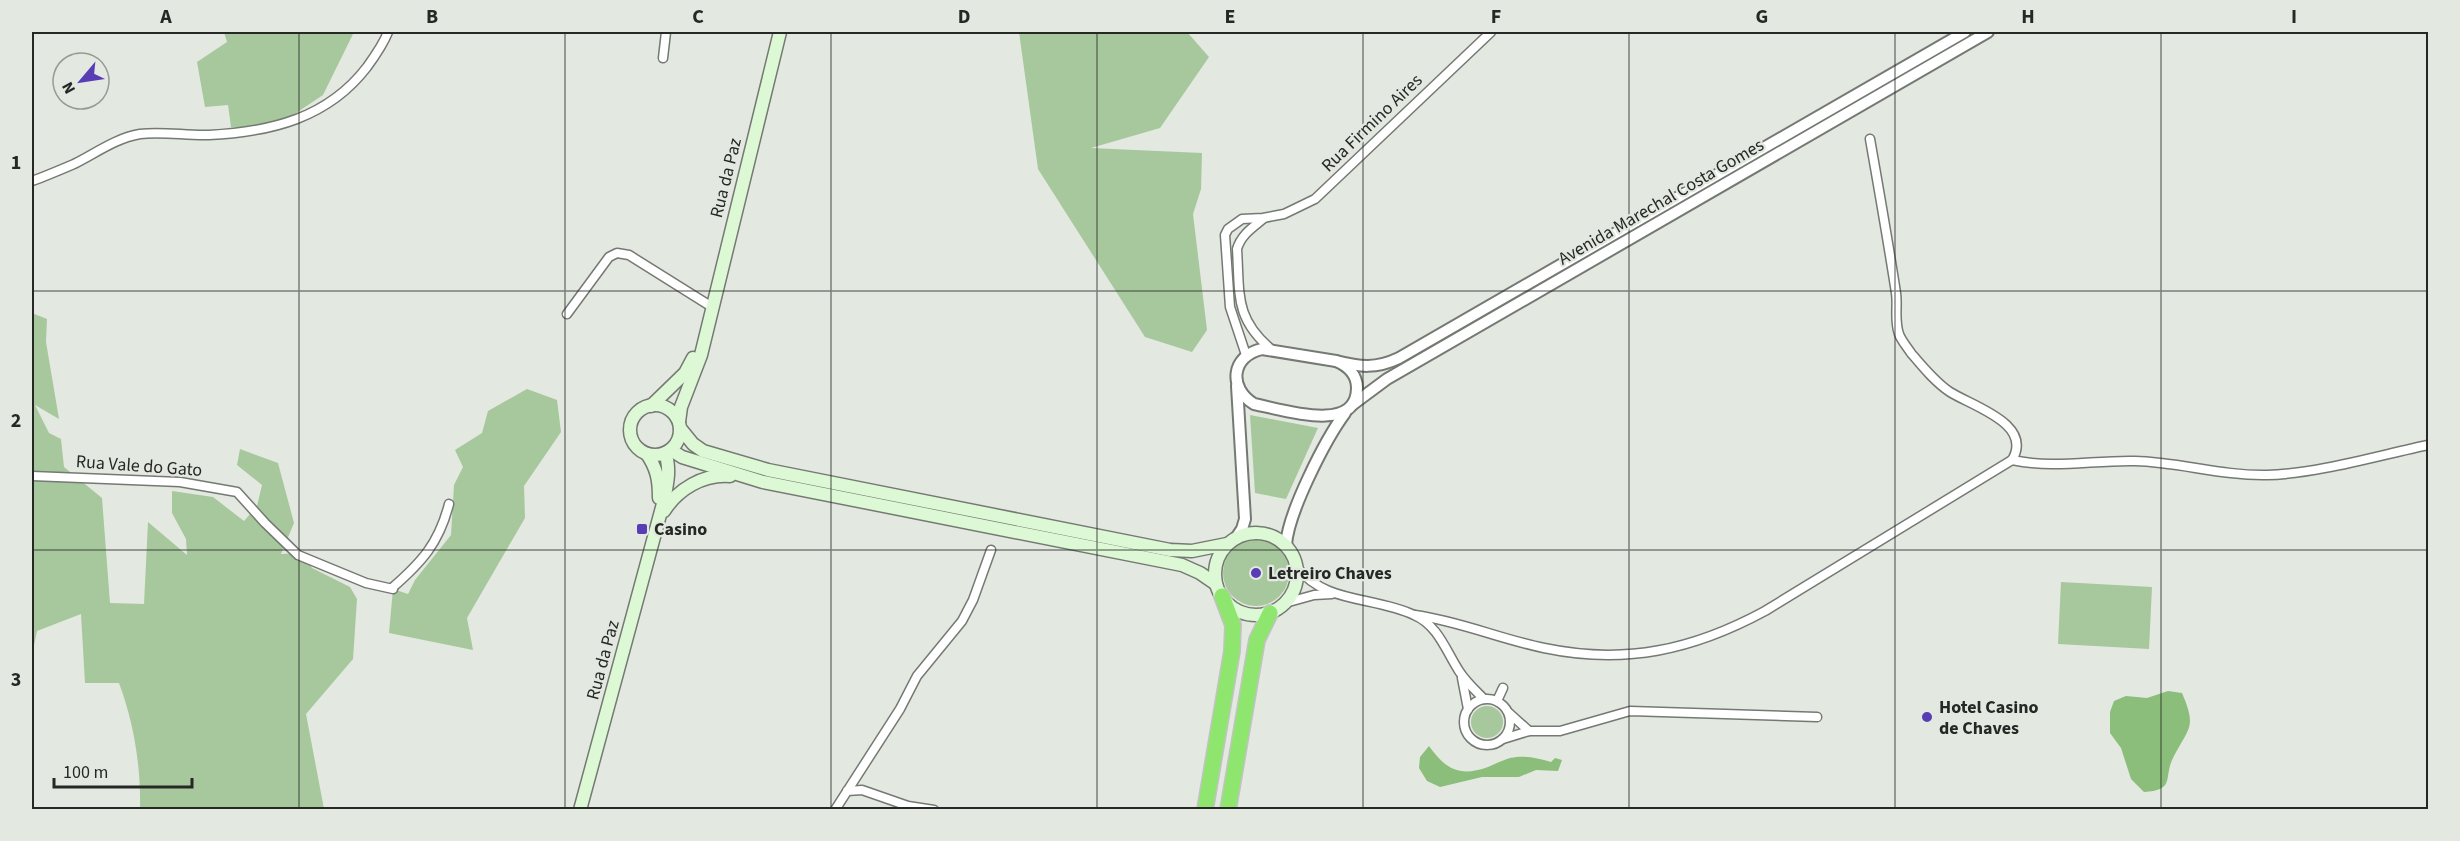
<svg xmlns="http://www.w3.org/2000/svg" width="2460" height="841" viewBox="0 0 2460 841" font-family="'Source Sans 3',sans-serif">
<style>
.green{fill:#a7c89c}
.water{fill:#8bbe7a}
.lines{fill:none;stroke-linecap:round;stroke-linejoin:round}
.minor-casing{stroke:#757973;stroke-width:11}
.tertiary-casing{stroke:#757973;stroke-width:14}
.secondary-casing{stroke:#757973;stroke-width:15}
.motorway-casing{stroke:#c2c3c2;stroke-width:18}
.minor{stroke:#fff;stroke-width:8}
.tertiary{stroke:#fff;stroke-width:10}
.secondary{stroke:#ddf8d4;stroke-width:12}
.motorway{stroke:#8ee66e;stroke-width:15}
.grid{fill:none;stroke:#262826;stroke-width:1.5;stroke-opacity:0.55}
.poi-dot{fill:#593db5;stroke:#e3e8e1;stroke-width:2}
.labels{text-anchor:middle;dominant-baseline:central;stroke-width:4.5;stroke-linejoin:round;paint-order:stroke}
.street-label{font-size:18px;fill:#262826;stroke:#e3e8e1}
.poi-label{font-size:18px;font-weight:bold;fill:#262826;stroke:#e3e8e1;text-anchor:start}
.neatline{fill:none;stroke:#262826;stroke-width:2}
.grid-label{font-size:20px;text-anchor:middle;font-weight:bold;fill:#262826}
</style>
<rect width="100%" height="100%" fill="#e3e8e1"/>
<!-- green -->
<g class="green">
<path d="M224,32H354L323,95L272,129L231,127L228,105L205,107L197,62L227,42Z"/>
<path d="M1019,32H1187L1209,57L1160,128L1091,148L1202,153L1201,189L1193,214L1207,330L1192,352L1145,337L1038,169Z"/>
<path d="M32,313L47,319L46,342L59,419L35,405L49,433L61,439L64,467L102,498L110,603L144,604L148,522L187,555L186,539L172,513V491L213,497L244,521L257,506L262,485L237,465L240,449L278,463L294,523L281,554L303,553L312,568L350,587L357,599L353,659L306,714L324,809H140C141,767 134,723 119,683H85L81,614L37,631L32,655Z"/>
<path d="M527,389L557,400L561,432L524,486L525,518L467,618L473,650L389,633L393,589L408,594L415,580L451,535L454,485L463,467L455,450L482,433L488,411Z"/>
<path d="M1250,415L1318,428L1286,499L1255,493Z"/>
<circle cx="1256" cy="573" r="33"/>
<path d="M2061,582L2152,587L2149,649L2058,644Z"/>
<circle cx="1487" cy="722" r="16"/>
</g>
<!-- water -->
<g class="water">
<path d="M2168,691L2182,693C2197,728 2189,727 2173,758C2163,778 2176,790 2144,792L2131,779L2121,748L2110,733V712L2114,701L2126,696L2147,698Z"/>
<path d="M1429,746C1446,770 1460,777 1488,767C1495,764 1503,760 1510,758C1526,755 1537,758 1551,762L1555,758L1562,760L1558,771L1536,770L1519,777H1482L1440,787L1427,781L1419,768L1420,757Z"/>
</g>
<g class="lines">
<!-- minor casing -->
<g class="minor-casing">
<g id="minor">
<path d="M663,58L666,32"/>
<path d="M32,181C46,176 60,170 74,164C96,153 116,138 140,134C163,131 187,136 209,135C271,132 328,118 367,67C375,56 383,45 388,32"/>
<path d="M1263,219C1252,228 1241,235 1237,249C1240,294 1234,318 1272,350"/>
<path d="M567,314L609,257L617,253L629,255L712,307"/>
<path d="M1246,355L1230,307L1225,235L1228,229L1242,219L1263,218L1284,214L1315,199L1491,32"/>
<path d="M2012,460C2055,469 2092,460 2135,461C2179,462 2222,476 2267,475C2316,474 2380,455 2428,445"/>
<path d="M32,476L180,482L237,492L265,523L298,555L366,583L393,589"/>
<path d="M1297,567C1325,604 1374,596 1414,615C1438,625 1446,651 1459,671C1466,682 1475,690 1484,699"/>
<path d="M392,588C422,562 439,543 449,504"/>
<path d="M1285,603L1314,595L1332,594"/>
<path d="M1415,615C1459,621 1500,639 1544,648C1625,665 1693,650 1765,611L2012,460C2034,424 1972,406 1950,392C1935,382 1922,366 1911,353C1907,347 1901,340 1899,334C1894,320 1898,306 1896,293C1888,241 1879,190 1870,139"/>
<path d="M1462,678L1468,709"/>
<circle cx="1487" cy="722" r="23"/>
<path d="M1497,701L1503,688"/>
<path d="M1509,713L1529,731"/>
<path d="M1503,739L1529,731H1560L1630,711L1817,717"/>
<path d="M847,791L862,790L908,806L934,810"/>
<path d="M835,810L900,709L917,676L962,621L973,600L991,550"/>
</g>
</g>
<!-- tertiary casing -->
<g class="tertiary-casing">
<g id="tertiary">
<path d="M1262,349L1336,361C1348,366 1357,375 1357,388C1357,435 1281,409 1254,404C1228,388 1231,356 1262,349Z"/>
<path d="M1336,361C1360,367 1376,369 1399,358L1965,32"/>
<path d="M1352,405L1387,379L1988,32"/>
<path d="M1236,538L1242,529L1245,519L1237,386"/>
<path d="M1286,545C1288,513 1325,440 1345,413"/>
</g>
</g>
<!-- secondary casing -->
<g class="secondary-casing">
<g id="secondary">
<circle cx="655" cy="430" r="25"/>
<path d="M651,406L685,373L693,358"/>
<path d="M679,422L681,407L701,355L780,32"/>
<path d="M680,428L693,444L703,451L768,470L1170,550L1192,551L1227,544"/>
<path d="M671,450L682,457L763,482L1182,565L1200,573L1216,584"/>
<path d="M647,454C657,469 659,480 659,498"/>
<path d="M664,511C678,489 703,474 730,476"/>
<circle cx="1256" cy="574" r="41"/>
<path d="M580,810L664,500C667,485 671,468 665,453"/>
</g>
</g>
<!-- motorway casing -->
<g class="motorway-casing">
<g id="motorway">
<path d="M1205,810L1232,651L1233,625L1222,596"/>
<path d="M1228,810L1257,640L1270,613"/>
</g>
</g>
<!-- minor -->
<use href="#minor" class="minor"/>
<!-- tertiary -->
<use href="#tertiary" class="tertiary"/>
<!-- secondary -->
<use href="#secondary" class="secondary"/>
<!-- motorway -->
<use href="#motorway" class="motorway"/>
</g>
<!-- grid -->
<path class="grid" d="M299,32V810M565,32V810M831,32V810M1097,32V810M1363,32V810M1629,32V810M1895,32V810M2161,32V810M32,291H2428M32,550H2428"/>
<!-- markers -->
<g class="poi-dot">
<rect x="636" y="523" width="12" height="12" rx="3"/>
<circle cx="1256" cy="573" r="6"/>
<circle cx="1927" cy="717" r="6"/>
</g>
<g class="labels">
<!-- street labels -->
<g class="street-label">
<text transform="translate(1372 123) rotate(-44)">Rua Firmino Aires</text>
<text transform="translate(726 178) rotate(-76)">Rua da Paz</text>
<text transform="translate(1661 202) rotate(-30)">Avenida Marechal Costa Gomes</text>
<text transform="translate(139 466) rotate(4)">Rua Vale do Gato</text>
<text transform="translate(603 660) rotate(-75)">Rua da Paz</text>
</g>
<!-- poi labels -->
<g class="poi-label">
<text x="654" y="529">Casino</text>
<text x="1268" y="573">Letreiro Chaves</text>
<text x="1939" y="707">Hotel Casino<tspan x="1939" dy="21">de Chaves</tspan></text>
</g>
</g>
<!-- border -->
<rect width="2460" height="841" fill="none" stroke="#e3e8e1" stroke-width="66"/>
<!-- north arrow -->
<g transform="translate(81 81) rotate(241)"><circle r="28" fill="#e3e8e1" stroke="#979b96" stroke-width="1.5"/>
<path d="M0-4.5L10 22L0 15L-10 22Z" fill="#593db5"/>
<text y="-9" font-size="16" font-weight="bold" text-anchor="middle" fill="#262826">N</text>
</g>
<!-- scale -->
<path d="M54 778v9h138v-9" fill="none" stroke="#262826" stroke-width="3"/>
<text x="63" y="778" font-size="18" fill="#262826" stroke="#e3e8e1" stroke-width="4.5" paint-order="stroke">100 m</text>
<rect x="33" y="33" width="2394" height="775" class="neatline"/>
<g class="grid-label">
<text x="166" y="23">A</text>
<text x="432" y="23">B</text>
<text x="698" y="23">C</text>
<text x="964" y="23">D</text>
<text x="1230" y="23">E</text>
<text x="1496" y="23">F</text>
<text x="1762" y="23">G</text>
<text x="2028" y="23">H</text>
<text x="2294" y="23">I</text>
<text x="16" y="169">1</text>
<text x="16" y="427">2</text>
<text x="16" y="686">3</text>
</g>
</svg>
